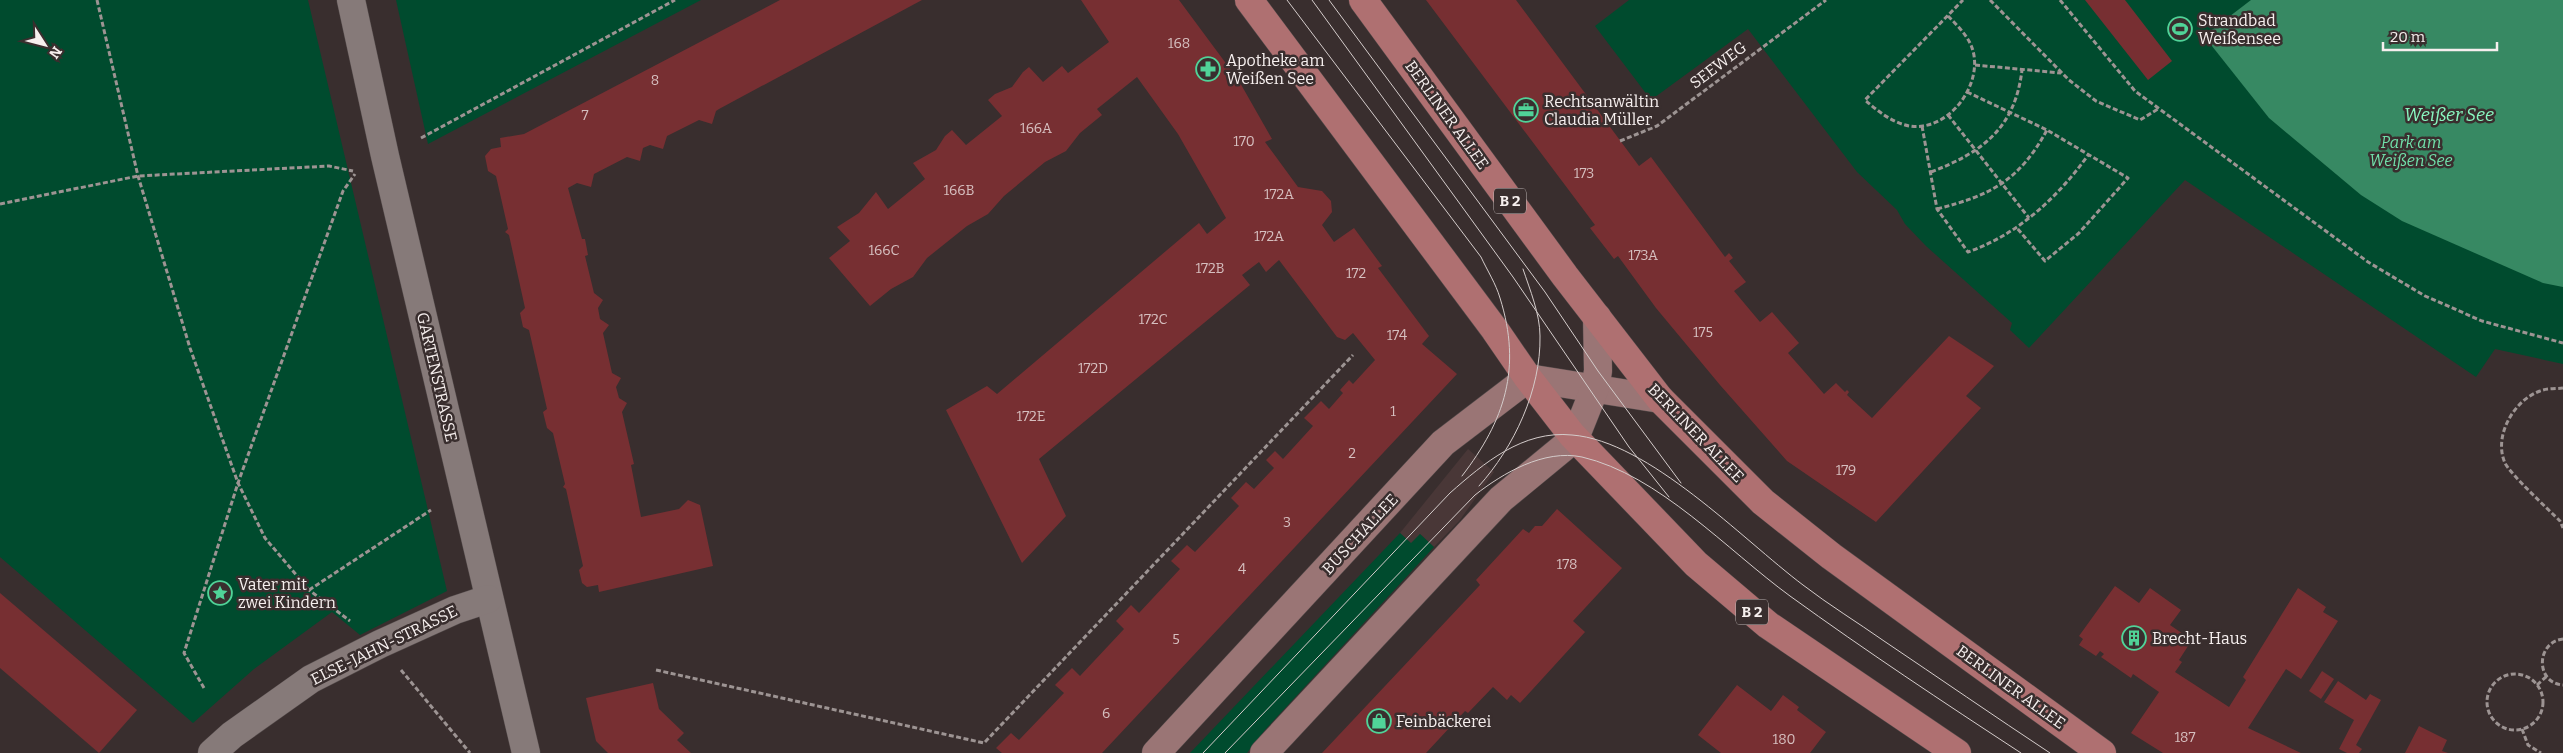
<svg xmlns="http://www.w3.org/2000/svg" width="2563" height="753" viewBox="0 0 2563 753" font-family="Bitter,serif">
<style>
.built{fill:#493737}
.green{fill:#004b2e}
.water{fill:#378963}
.building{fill:#772f32}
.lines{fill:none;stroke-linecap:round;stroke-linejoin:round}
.street-casing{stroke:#534a4a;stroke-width:29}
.secondary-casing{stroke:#534a4a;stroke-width:29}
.primary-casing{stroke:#534a4a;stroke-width:29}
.path{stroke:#9d9493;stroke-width:3;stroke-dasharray:5 2.5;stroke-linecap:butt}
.street{stroke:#867a79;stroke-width:28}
.secondary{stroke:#9a7575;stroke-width:28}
.primary{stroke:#af7071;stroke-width:28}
.tram{stroke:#d4cccb;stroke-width:1}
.labels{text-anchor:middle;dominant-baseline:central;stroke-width:5;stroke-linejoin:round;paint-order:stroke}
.number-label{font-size:14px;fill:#d6bfbf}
.shield{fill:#392e2e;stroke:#bdb5b4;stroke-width:1}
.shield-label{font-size:15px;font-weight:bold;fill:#f6efee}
.poi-label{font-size:16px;fill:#f6efee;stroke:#392e2e;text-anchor:start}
.street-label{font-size:16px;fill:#f6efee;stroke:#392e2e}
.park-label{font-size:16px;font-style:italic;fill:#70e0aa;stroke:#392e2e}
.water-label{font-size:18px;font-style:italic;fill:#89f8c1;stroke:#392e2e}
</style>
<rect width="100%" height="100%" fill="#392e2e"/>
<!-- built -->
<path class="built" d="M1468,449L1494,472L1460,520L1434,547L1420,534L1411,544L1400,533Z"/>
<!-- green -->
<g class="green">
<path d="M0,0H308L447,591L360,635L332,612L254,669L193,723L0,557Z"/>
<path d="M396,0H701L428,144Z"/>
<path d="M1629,0H2563V364L2495,349L2476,377L2185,180L2029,348L2010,330L2012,323L1926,246L1905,224L1897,210L1857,172L1748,29L1651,100L1595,26Z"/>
<path d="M1400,533L1411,543L1420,534L1434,547L1265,730L1247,753H1190Z"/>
</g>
<!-- water -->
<path class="water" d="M2251,0H2563V287L2543,283L2402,221L2361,195L2269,118L2204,36Z"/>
<!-- building -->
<g class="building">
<path d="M780,0H922L719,109L716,111L712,124L699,120L667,136L663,149L650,145L643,148L640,161L627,157L594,174L591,187L577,183L568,188L582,239H585L588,255L585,256L594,293L603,300L598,308L600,319L609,325L603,333L612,373L621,378L616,387L619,398L627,403L622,412L634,464L631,465L641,517L679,509L688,500L700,505L713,566L599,592L598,585L587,587L582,583L579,570L583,566L566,489L563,487L565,484L553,433L547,428L543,412L547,409L529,330L523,327L520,313L525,308L509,235L505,232L508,229L496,176L488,171L485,156L491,149L501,147L500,138L524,134Z"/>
<path d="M1081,0H1179L1239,81L1272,139L1265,142L1298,187L1322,191L1331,201L1332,212L1322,225L1334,242L1354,228L1382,266L1378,268L1429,336L1422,344L1457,374L1102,753H1002L996,748L1011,733L1019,740L1064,693L1055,685L1072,668L1080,676L1124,629L1116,621L1131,605L1139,613L1180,569L1171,561L1187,545L1195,552L1239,506L1231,498L1246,482L1254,489L1274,468L1266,460L1275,451L1283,459L1313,426L1304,418L1321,401L1329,409L1343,393L1340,390L1349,380L1353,384L1375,360L1353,333L1345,340L1337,337L1279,260L1266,272L1259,262L1242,275L1250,285L1039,459L1066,516L1022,563L946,410L987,386L997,394L1199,223L1207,234L1226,218L1178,134L1137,77L1097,109L1102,115L1080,133L1066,151L1045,162L1004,196L988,214L967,226L927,258L913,277L891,289L870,306L829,258L850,241L837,227L859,213L876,192L888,209L925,179L913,163L936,150L945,136L952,130L966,145L1002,116L988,100L995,94L1012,87L1023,72L1029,67L1043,82L1062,66L1068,73L1109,42Z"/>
<path d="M1426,0H1516L1639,166L1651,157L1725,257L1729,253L1733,258L1729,261L1746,282L1734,291L1760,322L1772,312L1799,343L1788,353L1824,394L1836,383L1845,392L1847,390L1849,392L1847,395L1872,418L1949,336L1994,366L1966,396L1981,408L1876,522L1787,461L1720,385L1656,308L1618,256L1614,259L1590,228L1595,225Z"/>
<path d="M2085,0H2125L2172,61L2148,80Z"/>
<path d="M1557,509L1622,568L1573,621L1585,632L1520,703L1511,695L1507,700L1493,687L1468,713L1465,711L1426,753H1322L1480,585L1476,580L1523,529L1529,533L1535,526H1542Z"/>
<path d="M2115,586L2139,603L2150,588L2181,610L2170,625L2192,640L2179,660L2182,662L2175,672L2229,707L2246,680L2243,677L2298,588L2326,607L2323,612L2338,621L2301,679L2286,669L2248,728L2301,753H2163L2131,733L2159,692L2133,674L2131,678L2101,657L2104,654L2100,651L2096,656L2079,645L2083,639L2079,636Z"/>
<path d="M0,593L137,710L99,753L0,668Z"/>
<path d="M2322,671L2334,679L2321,699L2309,691Z"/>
<path d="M2338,681L2366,700L2370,694L2381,700L2356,745L2362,749L2359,753H2347L2339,749L2354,720L2324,702Z"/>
<path d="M653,683L659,709L684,733L677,740L691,753H608L596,741L586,698Z"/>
<path d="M1737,685L1771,711L1783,695L1799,707L1797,710L1826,732L1810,753H1721L1698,735Z"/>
<path d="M2419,726L2447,740L2442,751L2448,753H2405Z"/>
</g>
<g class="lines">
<!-- street casing -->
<g class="street-casing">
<g id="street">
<path d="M351,0L385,156L526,753"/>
<path d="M212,753L232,735L311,679L380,644L455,610L488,599"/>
</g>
</g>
<!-- secondary casing -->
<g class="secondary-casing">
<g id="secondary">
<path d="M1156,753L1443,443L1528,378L1660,399"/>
<path d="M1264,753L1501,499L1575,438L1595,388L1598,371L1597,317"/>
</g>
</g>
<!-- primary casing -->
<g class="primary-casing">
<g id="primary">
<path d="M1249,0L1495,330L1528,378L1572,435L1696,564L1768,625L1957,753"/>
<path d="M1363,0L1565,276L1660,399L1763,502L1831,556L2102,753"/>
</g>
</g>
<!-- path -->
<g class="path">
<path d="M97,0L138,176L190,348L238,483L265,538L309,590L350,621"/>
<path d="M1990,0L2069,80L2096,101L2140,120L2158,109"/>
<path d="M2060,0L2135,91L2368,262L2425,296L2482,321L2563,343"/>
<path d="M1948,16C1956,24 1965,33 1970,43C1986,75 1958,121 1923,126C1901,130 1880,113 1865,100L1963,0"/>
<path d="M1975,65L2061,73"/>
<path d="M1967,92L2047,130L2128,178L2079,233L2045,261L2017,228"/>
<path d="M1948,115L2029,218"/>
<path d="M1922,126L1937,209L1968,252C2019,234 2058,197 2089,154"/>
<path d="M421,138L675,0"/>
<path d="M1620,141L1657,126L1826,0"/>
<path d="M1931,172C1983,152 2015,128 2022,70"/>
<path d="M0,204L138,176L329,166L353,171"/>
<path d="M1937,209C1991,195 2019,181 2047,130"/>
<path d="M2563,388C2556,389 2547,388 2540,391C2514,400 2493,436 2505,463C2510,474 2549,510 2560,521L2563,528"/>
<path d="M309,590L431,510"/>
<path d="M2563,639C2536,642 2535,683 2563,685"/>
<path d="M401,670L470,753"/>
<path d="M656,670L984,743L1353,355"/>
<circle cx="2515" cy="702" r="28"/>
<path d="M2537,685L2547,676"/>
<path d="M204,688L184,653L238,483L343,191L355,174"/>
<path d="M2522,729L2528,745L2541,753"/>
</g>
<!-- street -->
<use href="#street" class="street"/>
<!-- secondary -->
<use href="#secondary" class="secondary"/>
<!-- primary -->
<use href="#primary" class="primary"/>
<!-- tram -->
<g class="tram">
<path d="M1287,0L1481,257C1487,270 1496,284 1500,298C1522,368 1505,420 1462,476"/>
<path d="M1312,0L1513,277L1629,447L1669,497"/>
<path d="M1329,0L1545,292L1598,371L1681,483"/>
<path d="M1479,486C1514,447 1541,390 1540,336C1540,314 1530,290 1523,269"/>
<path d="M1203,753L1450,493C1484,463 1523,430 1572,435C1649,441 1742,539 1803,585C1829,605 1857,622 1884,641C1939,678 1994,716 2050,753"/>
<path d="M1225,753L1475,495C1503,473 1544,449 1582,457C1659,475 1727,550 1790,596C1866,651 1943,702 2021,753"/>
</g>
</g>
<!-- icons -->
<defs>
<g id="stadium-ring" transform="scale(1.25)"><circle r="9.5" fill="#392e2e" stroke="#50d398" stroke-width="1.5"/><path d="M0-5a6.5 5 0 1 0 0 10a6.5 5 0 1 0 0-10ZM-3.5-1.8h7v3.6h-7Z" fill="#50d398"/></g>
<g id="pharmacy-ring" transform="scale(1.25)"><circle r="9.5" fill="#392e2e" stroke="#50d398" stroke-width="1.5"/><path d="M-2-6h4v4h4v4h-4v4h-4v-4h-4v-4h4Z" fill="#50d398"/></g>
<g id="office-ring" transform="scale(1.25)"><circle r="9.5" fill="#392e2e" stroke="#50d398" stroke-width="1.5"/><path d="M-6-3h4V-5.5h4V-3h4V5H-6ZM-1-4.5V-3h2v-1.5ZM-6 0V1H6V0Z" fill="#50d398"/></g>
<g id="sight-ring" transform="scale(1.25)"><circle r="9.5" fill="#392e2e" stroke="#50d398" stroke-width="1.5"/><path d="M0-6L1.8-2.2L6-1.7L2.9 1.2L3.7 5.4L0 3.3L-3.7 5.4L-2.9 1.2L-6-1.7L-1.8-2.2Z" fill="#50d398"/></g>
<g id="building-ring" transform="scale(1.25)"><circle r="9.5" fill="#392e2e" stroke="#50d398" stroke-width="1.5"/><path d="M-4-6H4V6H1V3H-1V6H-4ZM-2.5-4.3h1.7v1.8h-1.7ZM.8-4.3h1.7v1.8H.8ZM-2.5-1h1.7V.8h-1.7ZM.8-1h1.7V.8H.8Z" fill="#50d398"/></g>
<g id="shop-ring" transform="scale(1.25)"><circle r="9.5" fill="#392e2e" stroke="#50d398" stroke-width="1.5"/><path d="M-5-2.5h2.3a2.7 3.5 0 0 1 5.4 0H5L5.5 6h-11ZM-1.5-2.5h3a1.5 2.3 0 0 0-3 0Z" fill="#50d398"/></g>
</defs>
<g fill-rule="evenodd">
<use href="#stadium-ring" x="2180" y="29"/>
<use href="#pharmacy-ring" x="1208" y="69"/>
<use href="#office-ring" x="1526" y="110"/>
<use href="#sight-ring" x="220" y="593"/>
<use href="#building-ring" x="2134" y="638"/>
<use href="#shop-ring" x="1379" y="721"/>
</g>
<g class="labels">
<!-- number labels -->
<g class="number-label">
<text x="1179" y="43">168</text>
<text x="655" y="80">8</text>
<text x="585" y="115">7</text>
<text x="1036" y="128">166A</text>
<text x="1244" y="141">170</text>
<text x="1584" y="173">173</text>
<text x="959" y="190">166B</text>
<text x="1279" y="194">172A</text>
<text x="1269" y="236">172A</text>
<text x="884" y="250">166C</text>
<text x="1643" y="255">173A</text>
<text x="1210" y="268">172B</text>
<text x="1356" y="273">172</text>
<text x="1153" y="319">172C</text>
<text x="1703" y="332">175</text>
<text x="1397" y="335">174</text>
<text x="1093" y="368">172D</text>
<text x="1393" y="411">1</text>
<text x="1031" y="416">172E</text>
<text x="1352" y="453">2</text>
<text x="1846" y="470">179</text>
<text x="1287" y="522">3</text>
<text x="1567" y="564">178</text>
<text x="1242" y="569">4</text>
<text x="1176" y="639">5</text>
<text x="1106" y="713">6</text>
<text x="2185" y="737">187</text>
<text x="1784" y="739">180</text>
</g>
<!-- shield labels -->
<g class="shield">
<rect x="1494" y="188.5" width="32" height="25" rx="4"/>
<rect x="1736" y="599.5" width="32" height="25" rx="4"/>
</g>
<g class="shield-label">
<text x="1510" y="201">B 2</text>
<text x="1752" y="612">B 2</text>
</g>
<!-- poi labels -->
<g class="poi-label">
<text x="2198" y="20">Strandbad<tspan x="2198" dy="18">Weißensee</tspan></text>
<text x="1226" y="60">Apotheke am<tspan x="1226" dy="18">Weißen See</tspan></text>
<text x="1544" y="101">Rechtsanwältin<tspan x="1544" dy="18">Claudia Müller</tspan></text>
<text x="238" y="584">Vater mit<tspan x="238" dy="18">zwei Kindern</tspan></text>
<text x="2152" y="638">Brecht-Haus</text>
<text x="1396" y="721">Feinbäckerei</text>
</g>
<!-- street labels -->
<g class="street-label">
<text transform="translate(1718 65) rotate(-37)">SEEWEG</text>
<text transform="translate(1447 115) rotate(54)">BERLINER ALLEE</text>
<text transform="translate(437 377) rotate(77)">GARTENSTRASSE</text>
<text transform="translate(1696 433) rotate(46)">BERLINER ALLEE</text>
<text transform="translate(1360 534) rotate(-47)">BUSCHALLEE</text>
<text transform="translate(384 645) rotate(-26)">ELSE-JAHN-STRASSE</text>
<text transform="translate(2011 687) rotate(36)">BERLINER ALLEE</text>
</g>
<!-- park labels -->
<g class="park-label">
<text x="2411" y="142">Park am<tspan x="2411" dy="18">Weißen See</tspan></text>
</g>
<!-- water labels -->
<g class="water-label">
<text x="2449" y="115">Weißer See</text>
</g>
</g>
<!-- north arrow -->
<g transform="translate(45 45) rotate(126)" stroke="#392e2e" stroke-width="4" paint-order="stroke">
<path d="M0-4L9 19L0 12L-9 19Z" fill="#f6efee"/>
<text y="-8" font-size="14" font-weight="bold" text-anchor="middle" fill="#f6efee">N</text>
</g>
<!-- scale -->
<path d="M2383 42v8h114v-8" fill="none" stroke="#f6efee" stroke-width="2.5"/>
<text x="2390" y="42" font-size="15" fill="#f6efee" stroke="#392e2e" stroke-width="4" paint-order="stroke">20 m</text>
</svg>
